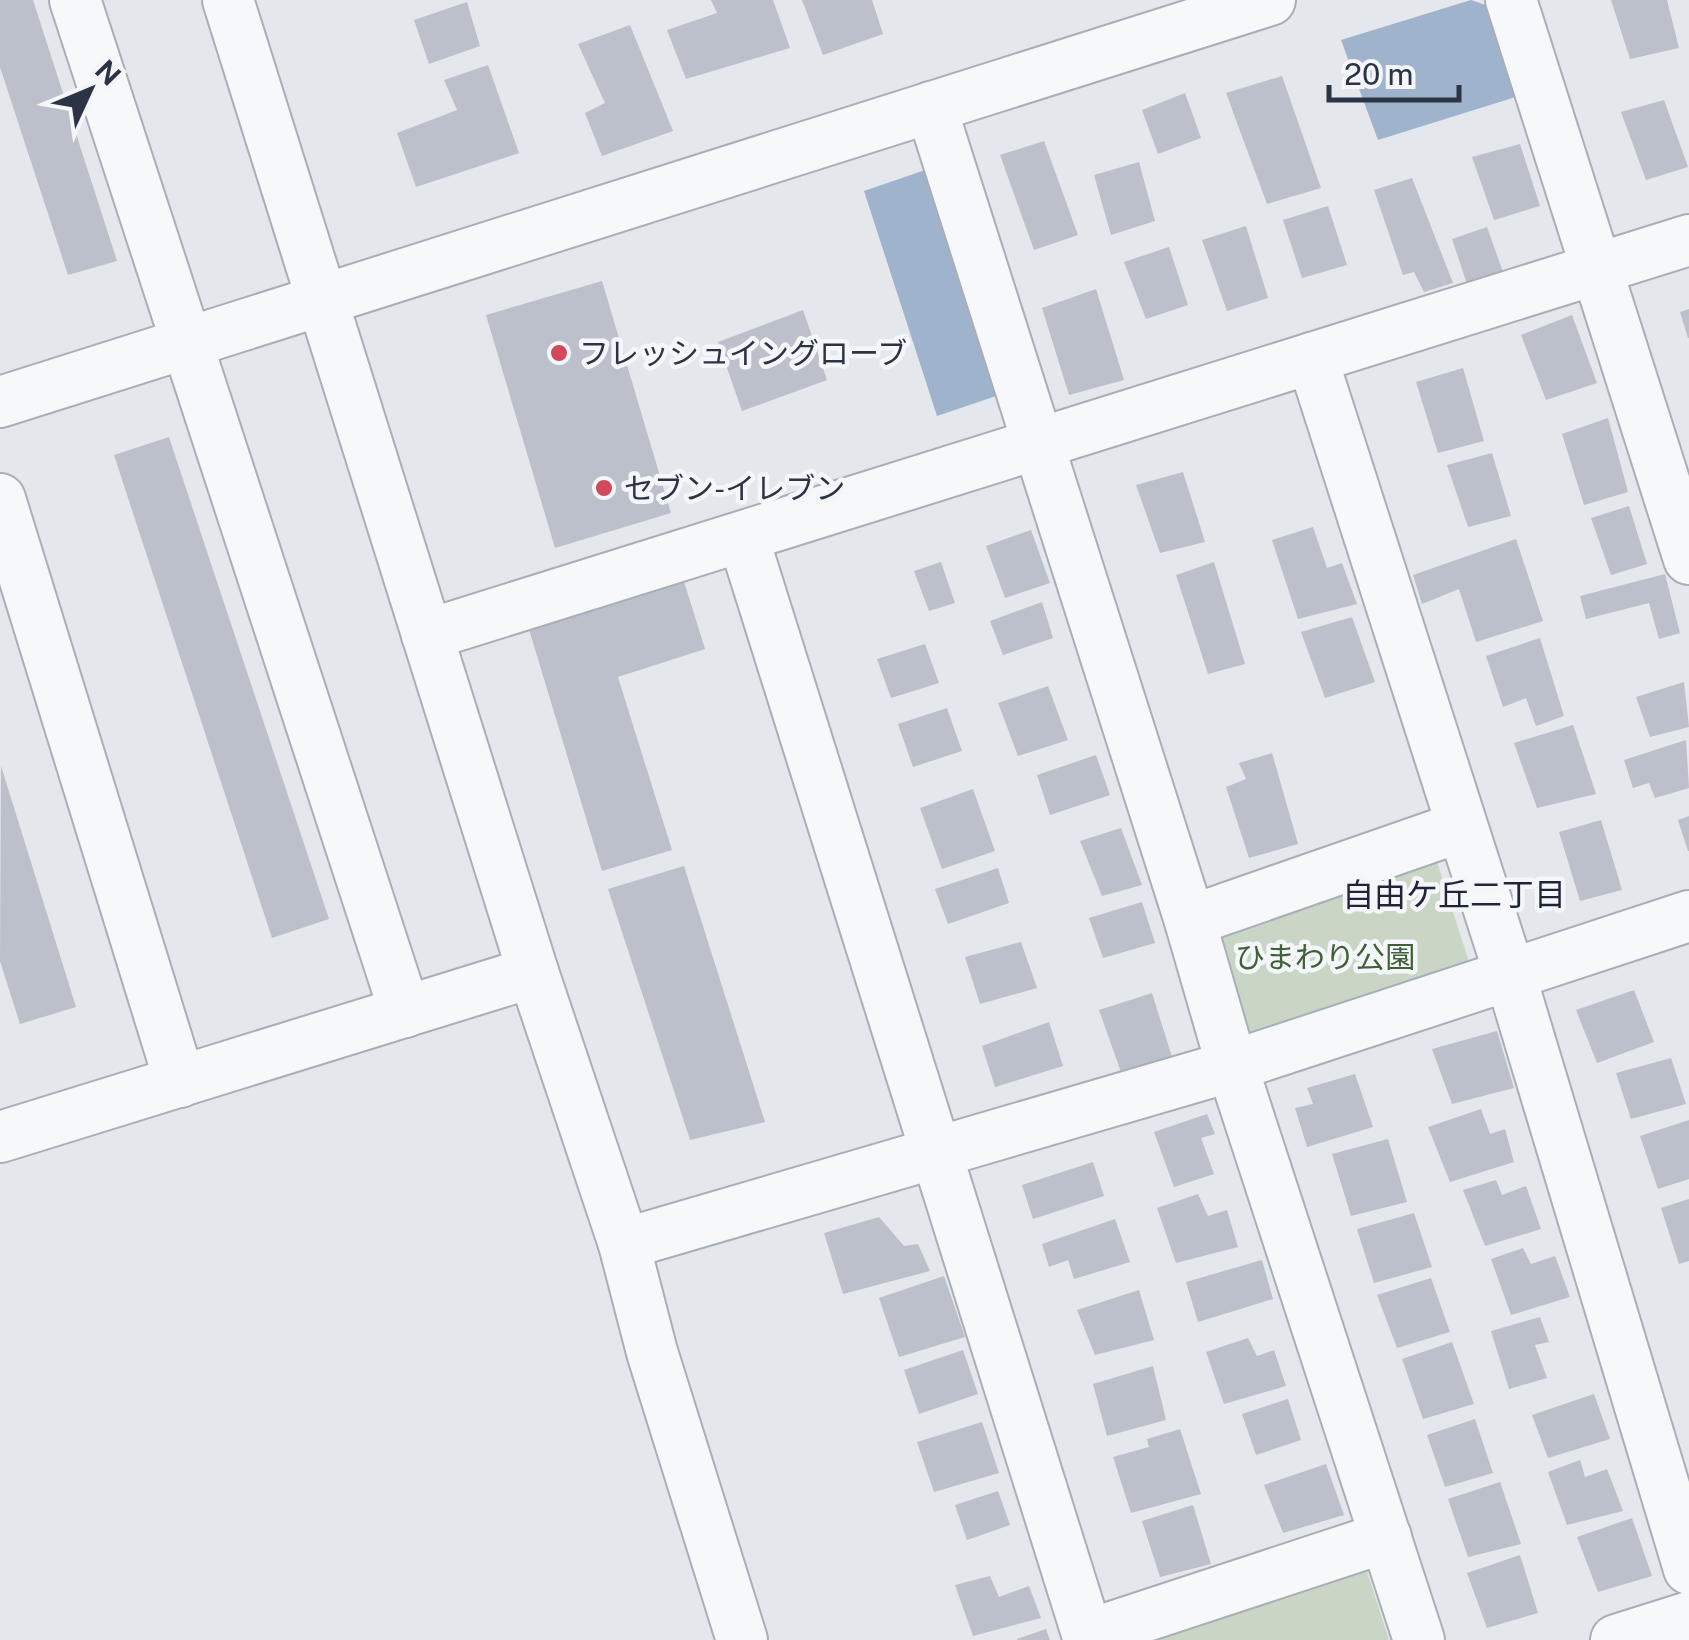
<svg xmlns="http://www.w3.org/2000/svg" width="1689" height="1640" viewBox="0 0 1689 1640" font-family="'Public Sans','Noto Sans JP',sans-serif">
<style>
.green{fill:#c9d6c5}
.water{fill:#9fb4cc}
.building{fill:#bbc0ca}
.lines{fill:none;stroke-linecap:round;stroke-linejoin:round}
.minor-casing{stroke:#a9aeb7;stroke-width:54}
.minor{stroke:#f7f8fa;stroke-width:50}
.poi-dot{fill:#d1495b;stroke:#f4f6f9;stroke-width:4}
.labels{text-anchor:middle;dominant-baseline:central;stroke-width:9;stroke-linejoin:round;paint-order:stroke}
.poi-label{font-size:30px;fill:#2b3445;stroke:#f4f6f9;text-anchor:start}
.park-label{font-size:30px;fill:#3f6138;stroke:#f4f6f9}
.neighbourhood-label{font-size:32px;fill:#1d2536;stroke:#f4f6f9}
</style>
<rect width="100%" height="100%" fill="#e4e7ec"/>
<!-- green -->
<g class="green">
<path d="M1435,856L1472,971L1249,1047L1213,930Z"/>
<path d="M1365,1565L1389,1640H1117Z"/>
</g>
<!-- water -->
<g class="water">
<path d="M1471,0L1497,9L1522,95L1378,140L1341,40Z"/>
<path d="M931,168L1002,394L937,416L864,191Z"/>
</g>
<!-- building -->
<g class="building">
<path d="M0,0H33L117,261L68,275L0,67Z"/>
<path d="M711,0H773L790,48L686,79L667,30L717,13Z"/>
<path d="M802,0H872L883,34L823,55Z"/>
<path d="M1611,0H1667L1679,48L1630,59Z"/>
<path d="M467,2L480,46L429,64L414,20Z"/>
<path d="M630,25L673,131L602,156L585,113L605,103L578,44Z"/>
<path d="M488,65L519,153L416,187L397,133L457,110L444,80Z"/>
<path d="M1282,76L1321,188L1267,204L1226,93Z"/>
<path d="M1185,93L1201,138L1158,154L1142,110Z"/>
<path d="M1664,100L1688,167L1646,180L1621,112Z"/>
<path d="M1044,141L1078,235L1034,250L1000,155Z"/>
<path d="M1520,144L1540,206L1494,220L1472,157Z"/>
<path d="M1139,162L1155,221L1111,235L1094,175Z"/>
<path d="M1412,178L1453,283L1424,292L1414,272L1403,275L1374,190Z"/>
<path d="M1328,206L1347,265L1302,278L1283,220Z"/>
<path d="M1246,226L1268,298L1227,311L1202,240Z"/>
<path d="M1487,227L1503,272L1467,284L1452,239Z"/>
<path d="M1169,247L1188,305L1146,319L1124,262Z"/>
<path d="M602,281L671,513L555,548L486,315Z"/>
<path d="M1096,289L1124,380L1069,395L1042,308Z"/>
<path d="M1689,309V338H1688L1680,312Z"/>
<path d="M803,310L827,380L742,411L718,342Z"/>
<path d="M1572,315L1597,383L1546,400L1521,335Z"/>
<path d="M1463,368L1484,441L1438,453L1416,382Z"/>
<path d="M1608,418L1628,492L1584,505L1562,434Z"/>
<path d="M169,437L329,919L272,938L114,455Z"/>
<path d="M1492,453L1511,516L1468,527L1447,465Z"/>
<path d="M1183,472L1205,542L1160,553L1136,485Z"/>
<path d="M1629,506L1647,564L1611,575L1591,518Z"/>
<path d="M1313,527L1327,568L1342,563L1357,604L1298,619L1272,540Z"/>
<path d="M1031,530L1050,583L1005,598L986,546Z"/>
<path d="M1516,539L1543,621L1476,642L1459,589L1422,604L1413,575Z"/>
<path d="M941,562L955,603L929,611L914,571Z"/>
<path d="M1214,562L1245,664L1208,674L1176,575Z"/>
<path d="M1665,574L1680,633L1659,639L1649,603L1586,619L1580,596Z"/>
<path d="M682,575L705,649L618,677L672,850L602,871L528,626Z"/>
<path d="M1042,602L1053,638L1003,655L990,621Z"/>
<path d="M1352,617L1375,682L1325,698L1301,632Z"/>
<path d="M1540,638L1564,716L1536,726L1526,698L1503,707L1486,656Z"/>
<path d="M925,644L939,683L891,698L877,659Z"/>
<path d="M1684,682L1689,727L1650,737L1636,697Z"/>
<path d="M1048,686L1068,740L1018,756L998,703Z"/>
<path d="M947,708L962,751L913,767L898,724Z"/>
<path d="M1573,725L1596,794L1537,808L1514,743Z"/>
<path d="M1686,740L1689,788L1655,798L1649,783L1633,788L1624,760Z"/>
<path d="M1272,753L1298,844L1249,858L1226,787L1246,779L1239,763Z"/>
<path d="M1096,755L1110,795L1050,815L1037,775Z"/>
<path d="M1,766L76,1007L20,1024L0,961Z"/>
<path d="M973,789L995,851L942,869L920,808Z"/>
<path d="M1689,816V851H1688L1678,820Z"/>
<path d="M1601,820L1622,890L1580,901L1559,832Z"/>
<path d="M1121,828L1142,885L1102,896L1080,841Z"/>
<path d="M684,866L765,1122L690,1140L608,889Z"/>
<path d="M998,868L1009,903L948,924L935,889Z"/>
<path d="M1142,902L1155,943L1103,958L1089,918Z"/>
<path d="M1021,942L1037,988L980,1004L965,957Z"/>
<path d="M1634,990L1654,1042L1597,1063L1576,1010Z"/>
<path d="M1152,993L1172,1057L1121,1072L1099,1010Z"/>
<path d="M1049,1022L1063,1066L995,1087L982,1046Z"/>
<path d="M1497,1031L1514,1088L1452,1104L1432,1049Z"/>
<path d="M1671,1058L1686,1104L1631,1119L1616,1073Z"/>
<path d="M1355,1074L1373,1127L1307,1147L1295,1108L1313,1104L1307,1088Z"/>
<path d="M1481,1109L1490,1134L1505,1129L1514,1162L1450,1182L1428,1127Z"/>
<path d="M1207,1114L1215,1134L1201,1138L1214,1174L1174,1187L1154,1132Z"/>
<path d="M1689,1120V1179L1658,1189L1640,1136Z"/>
<path d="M1388,1139L1407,1202L1351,1216L1332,1154Z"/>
<path d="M1093,1162L1104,1196L1033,1219L1022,1185Z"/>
<path d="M1496,1180L1502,1195L1526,1186L1541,1229L1485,1246L1463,1190Z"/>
<path d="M1198,1194L1208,1216L1227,1210L1238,1247L1176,1263L1157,1208Z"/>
<path d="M1689,1199V1261L1679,1264L1661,1208Z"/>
<path d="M1414,1213L1432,1267L1374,1283L1357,1229Z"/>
<path d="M879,1217L904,1246L918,1244L930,1271L843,1294L824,1233Z"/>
<path d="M1115,1219L1130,1262L1074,1279L1068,1260L1049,1267L1042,1244Z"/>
<path d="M1523,1248L1531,1264L1555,1256L1570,1297L1511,1315L1491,1259Z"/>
<path d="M1262,1260L1273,1299L1198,1322L1186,1282Z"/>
<path d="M944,1276L965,1337L899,1357L879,1298Z"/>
<path d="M1431,1278L1450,1332L1397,1348L1377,1295Z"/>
<path d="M1139,1290L1154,1340L1095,1355L1077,1310Z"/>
<path d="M1540,1317L1549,1342L1535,1345L1547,1378L1509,1389L1491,1331Z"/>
<path d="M1248,1338L1257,1356L1274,1350L1286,1386L1224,1404L1206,1352Z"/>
<path d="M1452,1342L1474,1404L1423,1419L1402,1359Z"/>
<path d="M963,1350L978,1394L919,1414L904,1370Z"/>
<path d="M1153,1366L1166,1420L1107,1436L1093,1384Z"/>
<path d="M1594,1394L1610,1439L1548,1458L1532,1415Z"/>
<path d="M1288,1399L1301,1440L1256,1455L1242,1414Z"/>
<path d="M1475,1419L1493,1473L1445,1487L1427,1435Z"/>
<path d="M982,1422L999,1473L934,1492L917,1442Z"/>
<path d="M1180,1429L1201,1494L1131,1513L1113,1457L1149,1447L1147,1439Z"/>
<path d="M1580,1460L1585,1477L1607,1469L1623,1511L1567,1525L1548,1472Z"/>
<path d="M1326,1464L1344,1515L1283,1533L1264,1485Z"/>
<path d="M1500,1482L1521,1544L1468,1557L1448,1499Z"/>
<path d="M998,1491L1010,1525L967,1540L955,1505Z"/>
<path d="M1193,1505L1211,1564L1160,1577L1142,1521Z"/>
<path d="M1632,1518L1652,1576L1598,1592L1577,1537Z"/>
<path d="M1520,1555L1538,1613L1487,1628L1467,1573Z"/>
<path d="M990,1576L999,1597L1029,1586L1041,1618L973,1636L955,1585Z"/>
<path d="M1046,1629L1050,1640H1017V1639Z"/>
</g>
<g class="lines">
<!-- minor casing -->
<g class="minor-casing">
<g id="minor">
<path d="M75,0L405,1012"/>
<path d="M228,0L533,972L624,1244L652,1352L742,1640"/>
<path d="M1511,0L1689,559"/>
<path d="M931,107L1190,921L1232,1066L1419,1640"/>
<path d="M1312,358L1511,978L1689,1569"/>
<path d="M0,402L1270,0"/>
<path d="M0,499L180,1082"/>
<path d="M743,537L1089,1640"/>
<path d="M427,635L1689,240"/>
<path d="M1190,921L1460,827"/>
<path d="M0,1137L533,972"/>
<path d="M624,1244L1232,1066L1689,916"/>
<path d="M1088,1635L1386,1537"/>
<path d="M1616,1640L1689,1617"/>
</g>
</g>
<!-- minor -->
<use href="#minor" class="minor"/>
</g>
<!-- markers -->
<g class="poi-dot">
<circle cx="559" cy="353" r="10"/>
<circle cx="604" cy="488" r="10"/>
</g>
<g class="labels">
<!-- poi labels -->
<g class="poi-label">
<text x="579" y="353">フレッシュイングローブ</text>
<text x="624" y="488">セブン-イレブン</text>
</g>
<!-- park labels -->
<g class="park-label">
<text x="1325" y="957">ひまわり公園</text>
</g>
<!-- neighbourhood labels -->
<g class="neighbourhood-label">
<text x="1454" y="894">自由ケ丘二丁目</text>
</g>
</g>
<!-- north arrow -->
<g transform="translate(90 90) rotate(46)" stroke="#f4f6f9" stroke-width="8" paint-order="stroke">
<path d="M0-8L18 38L0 25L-18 38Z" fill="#2b3445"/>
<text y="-15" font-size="28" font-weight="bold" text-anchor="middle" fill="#2b3445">N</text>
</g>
<!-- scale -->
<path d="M1329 85v15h130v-15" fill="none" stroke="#2b3445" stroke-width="5"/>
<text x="1344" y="85" font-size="30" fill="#2b3445" stroke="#f4f6f9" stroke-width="8" paint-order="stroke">20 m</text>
</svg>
